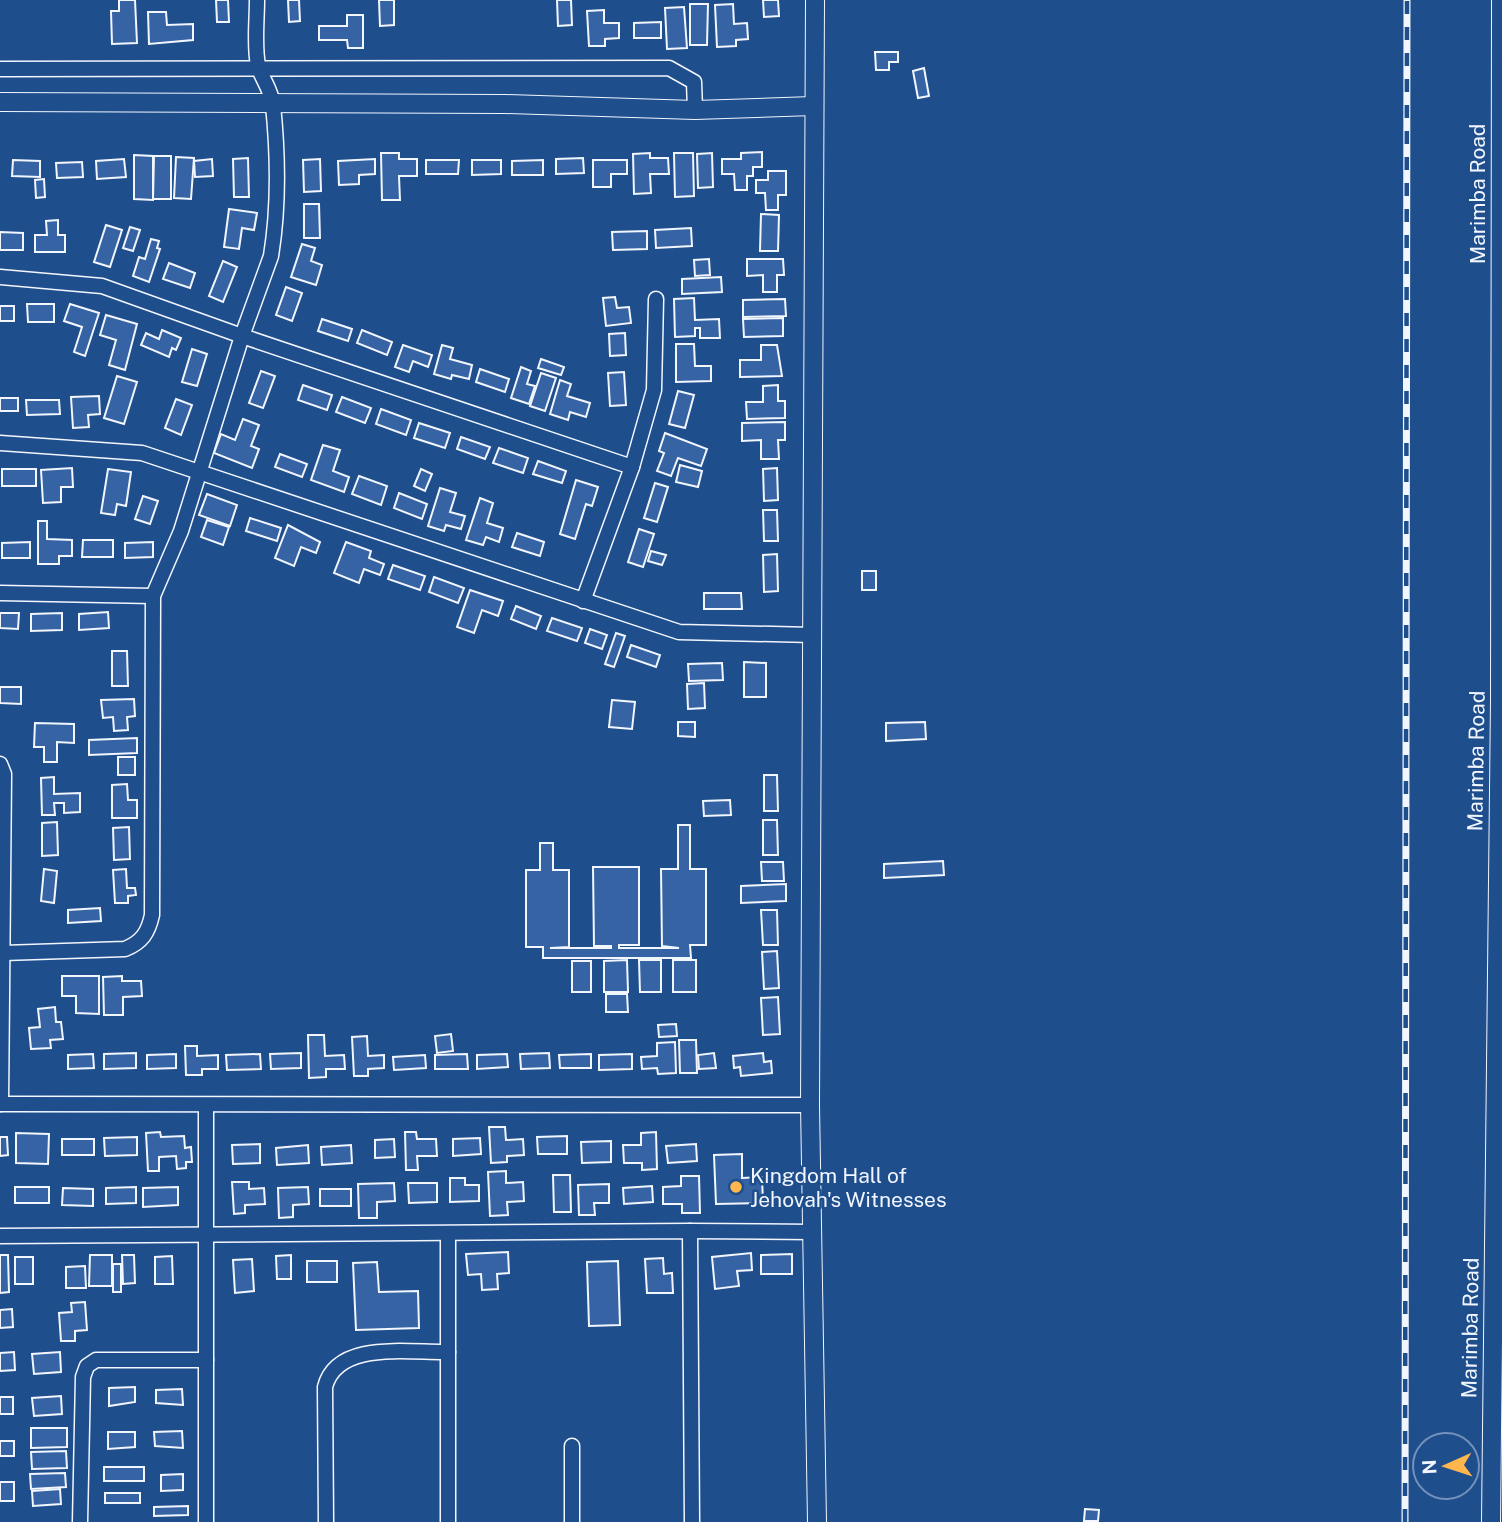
<svg xmlns="http://www.w3.org/2000/svg" width="1502" height="1522" viewBox="0 0 1502 1522" font-family="'Public Sans',sans-serif">
<style>
.building{fill:#3563a3;stroke:#f2f6ff;stroke-width:2}
.lines{fill:none;stroke-linecap:round;stroke-linejoin:round}
.minor-casing{stroke:#f2f6ff;stroke-width:17}
.tertiary-casing{stroke:#f2f6ff;stroke-width:20}
.minor{stroke:#1f4e8c;stroke-width:14}
.tertiary{stroke:#1f4e8c;stroke-width:18}
.rail-casing{stroke:#f2f6ff;stroke-width:7}
.rail{stroke:#1f4e8c;stroke-width:4.5;stroke-dasharray:13;stroke-linecap:butt}
.poi-dot{fill:#ffb74d;stroke:#1f4e8c;stroke-width:2.5}
.labels{text-anchor:middle;dominant-baseline:central;stroke-width:5;stroke-linejoin:round;paint-order:stroke}
.street-label{font-size:21px;fill:#f2f6ff;stroke:#1f4e8c}
.poi-label{font-size:21px;fill:#f2f6ff;stroke:#1f4e8c;text-anchor:start}
</style>
<rect width="100%" height="100%" fill="#1f4e8c"/>
<!-- building -->
<g class="building">
<path d="M119,0H135L137,43L112,44L111,11H119Z"/>
<path d="M216,0H228L229,22H217Z"/>
<path d="M288,0H299L300,21L289,22Z"/>
<path d="M379,0H394V25L380,26Z"/>
<path d="M557,0H571L572,25L558,26Z"/>
<path d="M763,0H778L779,16L764,17Z"/>
<path d="M690,4H708L707,45H690Z"/>
<path d="M733,4L734,24L747,23L748,39L736,40V46L717,47L715,5Z"/>
<path d="M684,7L687,48L667,49L665,8Z"/>
<path d="M604,10V23H619V38L605,39V46H589L587,11Z"/>
<path d="M148,12H166L167,25L193,24V40L149,44Z"/>
<path d="M347,15H363V48H348L347,40H319V26H347Z"/>
<path d="M661,22V38H634V23Z"/>
<path d="M875,52H898V62H889V70H876Z"/>
<path d="M924,68L929,96L918,98L913,71Z"/>
<path d="M762,152V167H753V176H747V190H735L734,174H722V159H741V153Z"/>
<path d="M381,153H399V159H417V176H399L400,200H382Z"/>
<path d="M650,153V158H668L669,174H650L651,193L634,194L633,154Z"/>
<path d="M674,153H693L694,196L675,197Z"/>
<path d="M712,153L713,187L698,188L697,154Z"/>
<path d="M134,155L153,156V200L134,199Z"/>
<path d="M154,156H171V199H153Z"/>
<path d="M176,157L194,158L191,199L174,198Z"/>
<path d="M248,158L249,197H234L233,159Z"/>
<path d="M583,158L584,173L556,174V159Z"/>
<path d="M124,159L126,177L97,179L96,161Z"/>
<path d="M212,159L213,176L195,177L194,161Z"/>
<path d="M320,159L321,191L304,192L303,160Z"/>
<path d="M375,159V174L359,175V184L339,185L338,161Z"/>
<path d="M13,160L40,161V177L12,176Z"/>
<path d="M426,160H459L458,174H426Z"/>
<path d="M472,160H501V174L472,175Z"/>
<path d="M543,160V175H512V161Z"/>
<path d="M593,160H627V174H611V187H593Z"/>
<path d="M82,162L83,177L57,178L56,163Z"/>
<path d="M768,171H786V195H778V210H766L765,193H756V180H768Z"/>
<path d="M44,179L45,197L36,198L35,180Z"/>
<path d="M304,204H319L320,238H304Z"/>
<path d="M229,209L257,213L254,230L242,228L239,249L224,247Z"/>
<path d="M761,214L779,215L778,251H760Z"/>
<path d="M58,220V235H65V252H35V235H47L46,221Z"/>
<path d="M106,225L122,230L110,267L94,262Z"/>
<path d="M130,227L140,230L133,251L123,248Z"/>
<path d="M691,228L692,246L656,248L655,230Z"/>
<path d="M647,231V249L613,250L612,232Z"/>
<path d="M0,232L23,233V250H0Z"/>
<path d="M151,239L159,241L157,248L160,249L149,282L133,276L139,257L145,259Z"/>
<path d="M302,244L315,248L311,261L322,265L316,285L291,277Z"/>
<path d="M709,259L710,275L695,276L694,260Z"/>
<path d="M747,259H783L784,275H777V292H763V275L747,276Z"/>
<path d="M223,261L237,267L223,302L209,296Z"/>
<path d="M169,263L195,273L190,288L163,279Z"/>
<path d="M721,277L722,292L682,294V279Z"/>
<path d="M286,287L302,293L292,321L276,315Z"/>
<path d="M615,297L617,308L629,307L631,323L606,326L603,298Z"/>
<path d="M694,298L695,320L719,319L720,338H700V328H695V336L675,337L674,299Z"/>
<path d="M785,299L786,316L743,317V300Z"/>
<path d="M27,304H54V322H28Z"/>
<path d="M70,304L99,313L85,356L74,352L82,327L64,321Z"/>
<rect x="0" y="306" width="14" height="15"/>
<path d="M106,315L137,324L125,370L109,365L116,340L100,335Z"/>
<path d="M783,318V336L744,337L743,319Z"/>
<path d="M322,319L352,329L348,341L318,331Z"/>
<path d="M162,330L181,338L176,350L172,348L169,357L141,345L146,333L159,339Z"/>
<path d="M362,330L392,342L387,355L357,343Z"/>
<path d="M625,333L626,355L610,356L609,334Z"/>
<path d="M676,344H694L695,366H711V381L676,382Z"/>
<path d="M403,345L432,355L428,367L413,361L409,372L395,367Z"/>
<path d="M442,345L453,348L450,359L472,365L469,379L452,375L451,379L434,374Z"/>
<path d="M761,345H777L782,376L740,377V360H761Z"/>
<path d="M192,349L207,354L197,386L182,382Z"/>
<path d="M541,359L564,367L561,375L538,368Z"/>
<path d="M521,367L531,371L527,384L535,386L529,404L511,398Z"/>
<path d="M480,369L509,379L505,392L476,382Z"/>
<path d="M261,371L275,376L263,408L249,403Z"/>
<path d="M624,372L626,405L610,406L608,373Z"/>
<path d="M541,373L556,378L545,411L530,406Z"/>
<path d="M117,376L137,382L124,424L104,418Z"/>
<path d="M560,380L571,384L567,396L590,403L586,417L570,412L568,420L550,414Z"/>
<path d="M303,385L332,395L327,410L298,400Z"/>
<path d="M778,385V401H785V418L747,419L746,402H763V386Z"/>
<path d="M678,391L694,395L685,428L669,424Z"/>
<path d="M99,396L100,414L88,415L89,427L73,428L71,397Z"/>
<path d="M342,397L371,408L365,423L336,412Z"/>
<rect x="0" y="398" width="18" height="13"/>
<path d="M176,399L192,405L181,435L165,428Z"/>
<path d="M26,400H59L60,414L27,415Z"/>
<path d="M381,409L411,420L406,435L376,424Z"/>
<path d="M243,419L259,425L251,446L259,449L252,468L214,453L221,434L235,440Z"/>
<path d="M785,422V440H778L779,459H761V440L742,441V423Z"/>
<path d="M419,423L450,433L445,448L414,438Z"/>
<path d="M665,433L707,449L701,466L678,458L671,476L657,471L664,453L659,451Z"/>
<path d="M461,437L490,447L485,459L457,449Z"/>
<path d="M323,445L340,450L333,471L349,477L344,492L311,480Z"/>
<path d="M499,448L528,458L523,473L493,463Z"/>
<path d="M280,454L307,464L302,477L275,467Z"/>
<path d="M538,461L566,471L562,483L533,474Z"/>
<path d="M680,465L702,471L698,487L676,482Z"/>
<path d="M72,468L73,487H61V502L43,503L41,470Z"/>
<path d="M777,468L778,500L764,501L763,469Z"/>
<rect x="2" y="469" width="34" height="17"/>
<path d="M108,469L131,472L126,506L117,504L115,515L101,513Z"/>
<path d="M421,469L432,474L425,491L414,486Z"/>
<path d="M359,476L387,486L381,505L352,494Z"/>
<path d="M576,480L598,487L592,506L586,504L575,539L560,534Z"/>
<path d="M655,483L668,487L657,522L644,518Z"/>
<path d="M440,488L456,493L450,512L465,516L461,529L446,525L444,531L428,526Z"/>
<path d="M399,493L427,504L422,519L394,508Z"/>
<path d="M207,494L237,505L230,526L199,515Z"/>
<path d="M143,496L158,501L150,524L135,519Z"/>
<path d="M480,498L493,503L487,523L503,528L499,542L486,537L483,545L466,540Z"/>
<path d="M763,510H777L778,541H764Z"/>
<path d="M250,518L281,528L277,541L246,531Z"/>
<path d="M207,520L229,527L223,545L201,537Z"/>
<path d="M38,521H47V539L72,540V556H59V564H38Z"/>
<path d="M288,525L320,542L316,553L301,547L294,566L275,558Z"/>
<path d="M639,529L654,534L643,567L628,562Z"/>
<path d="M517,533L544,542L540,556L512,547Z"/>
<path d="M83,540H113V557H82Z"/>
<path d="M30,542V558H2V543Z"/>
<path d="M153,542V557L125,558V543Z"/>
<path d="M346,542L371,551L369,558L384,564L380,575L364,569L359,583L334,573Z"/>
<path d="M651,551L666,555L662,565L648,561Z"/>
<path d="M777,554L778,591L764,592L763,555Z"/>
<path d="M393,565L425,576L420,590L388,579Z"/>
<rect x="862" y="571" width="14" height="19"/>
<path d="M434,577L464,588L458,603L429,592Z"/>
<path d="M470,590L503,601L498,616L482,610L474,633L457,627Z"/>
<path d="M704,593H741L742,609H704Z"/>
<path d="M516,606L541,616L536,629L511,619Z"/>
<path d="M108,612L109,628L79,630V614Z"/>
<path d="M0,613H19L18,629L0,628Z"/>
<path d="M62,613V630L31,631V614Z"/>
<path d="M552,618L582,628L577,641L547,631Z"/>
<path d="M590,629L607,635L602,649L585,643Z"/>
<path d="M616,633L625,636L614,667L605,664Z"/>
<path d="M631,645L660,655L656,667L627,657Z"/>
<path d="M112,651H127L128,686H112Z"/>
<path d="M744,662L766,663V697H744Z"/>
<path d="M722,663L723,680L689,681L688,664Z"/>
<path d="M704,683L705,708L688,709L687,684Z"/>
<path d="M0,687H21V704L0,703Z"/>
<path d="M134,699L135,716L127,717L128,730L114,731L113,717L103,718L101,700Z"/>
<path d="M612,700L635,702L632,729L609,727Z"/>
<path d="M678,722H695V737L678,736Z"/>
<path d="M925,722L926,739L886,741V723Z"/>
<path d="M35,723L74,724V743L57,742V762H44V747H34Z"/>
<path d="M137,738V753L89,755V740Z"/>
<rect x="118" y="757" width="17" height="18"/>
<path d="M764,775H777L778,811H764Z"/>
<path d="M54,777V794L80,793V812L64,813V803H54L55,815H42L41,778Z"/>
<path d="M127,784L128,800H137V818H112V785Z"/>
<path d="M730,800L731,815L704,816L703,801Z"/>
<path d="M763,820H777L778,855H763Z"/>
<path d="M57,822L58,855L42,856V823Z"/>
<path d="M678,825H690V869H706V945H690L691,958H543V947H526V870H540V843H553V870H569V947L550,948H611V946H594L593,867H639V945H619V948H679L662,946L661,869H678Z"/>
<path d="M129,827L130,859L114,860L113,828Z"/>
<path d="M943,861L944,875L884,878V864Z"/>
<path d="M761,862H783L784,881H762Z"/>
<path d="M44,869L57,871L54,903L41,901Z"/>
<path d="M126,869L127,888H135L136,895L128,896V903H115L113,870Z"/>
<path d="M786,884V901L741,903V886Z"/>
<path d="M100,908L101,921L68,923V910Z"/>
<path d="M761,910H777L778,945H763Z"/>
<path d="M777,951L779,988L764,989L762,952Z"/>
<path d="M627,960L628,992H604V961Z"/>
<path d="M639,960H661V992H640Z"/>
<rect x="673" y="960" width="23" height="32"/>
<rect x="572" y="961" width="19" height="31"/>
<path d="M62,976H99V1014L76,1013V996H62Z"/>
<path d="M122,976V981H141L142,996L123,997V1015H104L103,977Z"/>
<path d="M606,994H627L628,1012H606Z"/>
<path d="M778,997L780,1034L763,1035L761,998Z"/>
<path d="M55,1007L56,1022H61L63,1039L50,1040L51,1048L31,1049L29,1028L40,1027L38,1009Z"/>
<path d="M676,1024L677,1036L659,1037L658,1025Z"/>
<path d="M451,1034L453,1051L437,1053L435,1036Z"/>
<path d="M308,1035H324L325,1056L344,1055L345,1069H326V1077L309,1078Z"/>
<path d="M367,1036L368,1056L384,1055V1068L368,1069V1076H354L352,1037Z"/>
<path d="M679,1040H696L697,1073H680Z"/>
<path d="M675,1042L676,1073L658,1074L657,1068L642,1069L641,1057L657,1056V1043Z"/>
<path d="M185,1046H197V1056L218,1055V1069H202V1075H186Z"/>
<path d="M136,1053V1068L104,1069V1054Z"/>
<path d="M301,1053V1068L271,1069L270,1054Z"/>
<path d="M549,1053L550,1068L521,1069L520,1054Z"/>
<path d="M714,1053L716,1068L699,1069L698,1055Z"/>
<path d="M763,1053L764,1062L771,1061L772,1073L741,1076L740,1067L734,1068L733,1056Z"/>
<path d="M93,1054L94,1068L68,1069V1055Z"/>
<path d="M176,1054V1068L147,1069V1055Z"/>
<path d="M260,1054L261,1069L227,1070L226,1055Z"/>
<path d="M467,1054L468,1069H435V1055Z"/>
<path d="M507,1054L508,1067L477,1069V1055Z"/>
<path d="M591,1054V1068H560L559,1055Z"/>
<path d="M632,1054V1069L599,1070V1055Z"/>
<path d="M425,1055L426,1068L394,1070L393,1057Z"/>
<path d="M489,1127H505L506,1140L523,1139L524,1155L507,1156V1162L491,1163Z"/>
<path d="M160,1132L161,1137L184,1136L185,1148L191,1147L192,1162H186V1168L177,1169L176,1156L159,1157V1171H148L146,1133Z"/>
<path d="M405,1132H416L417,1139H436L437,1156H417L418,1170H406Z"/>
<path d="M656,1132L657,1169L642,1170V1163H624L623,1145H641V1133Z"/>
<path d="M16,1133L49,1134L48,1164L16,1163Z"/>
<path d="M567,1136V1154H538L537,1137Z"/>
<path d="M0,1137H7L8,1155L0,1156Z"/>
<path d="M137,1137V1155L105,1156L104,1138Z"/>
<path d="M480,1138L481,1154L453,1156V1139Z"/>
<rect x="62" y="1139" width="32" height="16"/>
<path d="M394,1139L395,1157L375,1158V1140Z"/>
<path d="M611,1141V1162L582,1163L581,1142Z"/>
<path d="M260,1144V1163L233,1164L232,1145Z"/>
<path d="M696,1144L697,1161L668,1163L666,1146Z"/>
<path d="M308,1145L309,1163L277,1165L276,1148Z"/>
<path d="M351,1145L352,1163L322,1165L321,1147Z"/>
<path d="M742,1154V1178L762,1177L763,1203L716,1204L714,1155Z"/>
<path d="M506,1171V1183L523,1182L524,1201L507,1202L508,1215L490,1216L488,1172Z"/>
<path d="M553,1175H570L571,1212H554Z"/>
<path d="M681,1176H699L700,1213H682V1204H663V1187L681,1186Z"/>
<path d="M450,1178H465V1185H479V1201L450,1202Z"/>
<path d="M232,1182H249V1189L264,1188L265,1204L245,1205V1213L234,1214Z"/>
<path d="M394,1183L395,1201L377,1202V1218H359L358,1184Z"/>
<path d="M408,1183H437V1202L409,1203Z"/>
<path d="M609,1184V1203H594L595,1215H579L578,1185Z"/>
<path d="M652,1186L653,1202L624,1204L623,1188Z"/>
<rect x="15" y="1187" width="34" height="16"/>
<path d="M136,1187V1203L106,1204V1188Z"/>
<path d="M178,1187V1205L143,1207V1188Z"/>
<path d="M308,1187L309,1204L293,1205V1217L279,1218L278,1188Z"/>
<path d="M63,1188L93,1189V1206L62,1205Z"/>
<rect x="320" y="1189" width="31" height="17"/>
<path d="M508,1252L509,1273L497,1274L498,1289L482,1290L481,1274L468,1275L466,1254Z"/>
<path d="M751,1253L752,1270L737,1271L739,1286L715,1289L712,1257Z"/>
<path d="M792,1254V1274H761V1255Z"/>
<path d="M0,1255H8L9,1292L0,1293Z"/>
<path d="M90,1255H112V1286H89Z"/>
<path d="M122,1255H134L135,1283L123,1284Z"/>
<path d="M291,1255V1279H277L276,1256Z"/>
<path d="M172,1256L173,1284H155V1257Z"/>
<rect x="15" y="1257" width="18" height="27"/>
<path d="M663,1258L664,1274L672,1273L673,1293H647L645,1259Z"/>
<path d="M252,1259L254,1291L235,1293L233,1260Z"/>
<rect x="307" y="1261" width="30" height="21"/>
<path d="M618,1261L620,1325L589,1326L587,1262Z"/>
<path d="M377,1262L379,1292L418,1291L419,1328L356,1330L353,1263Z"/>
<rect x="113" y="1264" width="8" height="28"/>
<path d="M85,1266L86,1288H66V1267Z"/>
<path d="M85,1302L87,1330L75,1331V1341H61L59,1313L72,1312L71,1303Z"/>
<path d="M12,1309L13,1327L0,1328V1310Z"/>
<path d="M14,1352L15,1370L0,1371V1353Z"/>
<path d="M60,1352L61,1372L34,1374L32,1354Z"/>
<path d="M135,1387V1402L109,1406V1388Z"/>
<path d="M182,1389L183,1405L156,1403V1390Z"/>
<path d="M61,1396L62,1414L34,1416L32,1398Z"/>
<rect x="0" y="1397" width="13" height="17"/>
<path d="M31,1428H67V1447L31,1448Z"/>
<path d="M182,1431L183,1448L155,1446L154,1432Z"/>
<path d="M108,1432H135V1447L108,1449Z"/>
<rect x="0" y="1441" width="14" height="15"/>
<path d="M66,1451L67,1468L32,1469L31,1452Z"/>
<rect x="104" y="1467" width="40" height="14"/>
<path d="M65,1473L66,1487L31,1489L30,1474Z"/>
<path d="M183,1474V1490L161,1491V1475Z"/>
<rect x="0" y="1482" width="14" height="19"/>
<path d="M60,1489L61,1504L33,1506L32,1491Z"/>
<rect x="105" y="1493" width="35" height="10"/>
<path d="M188,1506V1515L154,1516V1507Z"/>
<path d="M1085,1509L1099,1510L1098,1521H1084Z"/>
</g>
<g class="lines">
<!-- minor casing -->
<g class="minor-casing">
<g id="minor">
<path d="M0,69L669,68L694,82L695,110"/>
<path d="M0,277L102,286L242,336L632,467"/>
<path d="M0,443L142,453L679,632L813,635"/>
<path d="M0,593L153,596"/>
<path d="M583,601L632,467L654,390L656,299"/>
<path d="M0,764L4,774L1,1104"/>
<path d="M3,953L125,949C142,942 148,933 152,915L153,596L181,531L242,336L271,256C279,207 278,154 273,105C271,88 260,76 258,65C254,45 257,21 257,0"/>
<path d="M0,1104L810,1105"/>
<path d="M206,1105V1522"/>
<path d="M690,1231L813,1232"/>
<path d="M448,1235V1522"/>
<path d="M0,1236L690,1231L692,1522"/>
<path d="M572,1446V1522"/>
<path d="M80,1522L83,1377L87,1366L96,1360H206"/>
<path d="M326,1522L325,1387C337,1340 409,1353 448,1352"/>
</g>
</g>
<!-- tertiary casing -->
<g class="tertiary-casing">
<g id="tertiary">
<path d="M815,0L810,1105L817,1522"/>
<path d="M0,102L505,104L695,110L813,106"/>
<path d="M1491,1522L1500,699L1501,0"/>
</g>
</g>
<!-- minor -->
<use href="#minor" class="minor"/>
<!-- tertiary -->
<use href="#tertiary" class="tertiary"/>
<!-- rail casing -->
<g class="rail-casing">
<path id="rail" d="M1405,1522L1407,0"/>
</g>
<!-- rail -->
<use href="#rail" class="rail"/>
</g>
<!-- markers -->
<circle class="poi-dot" cx="736" cy="1187" r="7"/>
<g class="labels">
<!-- street labels -->
<g class="street-label">
<text transform="translate(1477 194) rotate(-90)">Marimba Road</text>
<text transform="translate(1476 761) rotate(-89)">Marimba Road</text>
<text transform="translate(1470 1328) rotate(-89)">Marimba Road</text>
</g>
<!-- poi labels -->
<g class="poi-label">
<text x="750" y="1175">Kingdom Hall of<tspan x="750" dy="24">Jehovah's Witnesses</tspan></text>
</g>
</g>
<!-- north arrow -->
<g transform="translate(1446 1466) rotate(267)"><circle r="33" fill="#1f4e8c" stroke="#7391ba" stroke-width="2"/>
<path d="M0-5L12 26L0 18L-12 26Z" fill="#ffb74d"/>
<text y="-10" font-size="19" font-weight="bold" text-anchor="middle" fill="#f2f6ff">N</text>
</g>
</svg>
